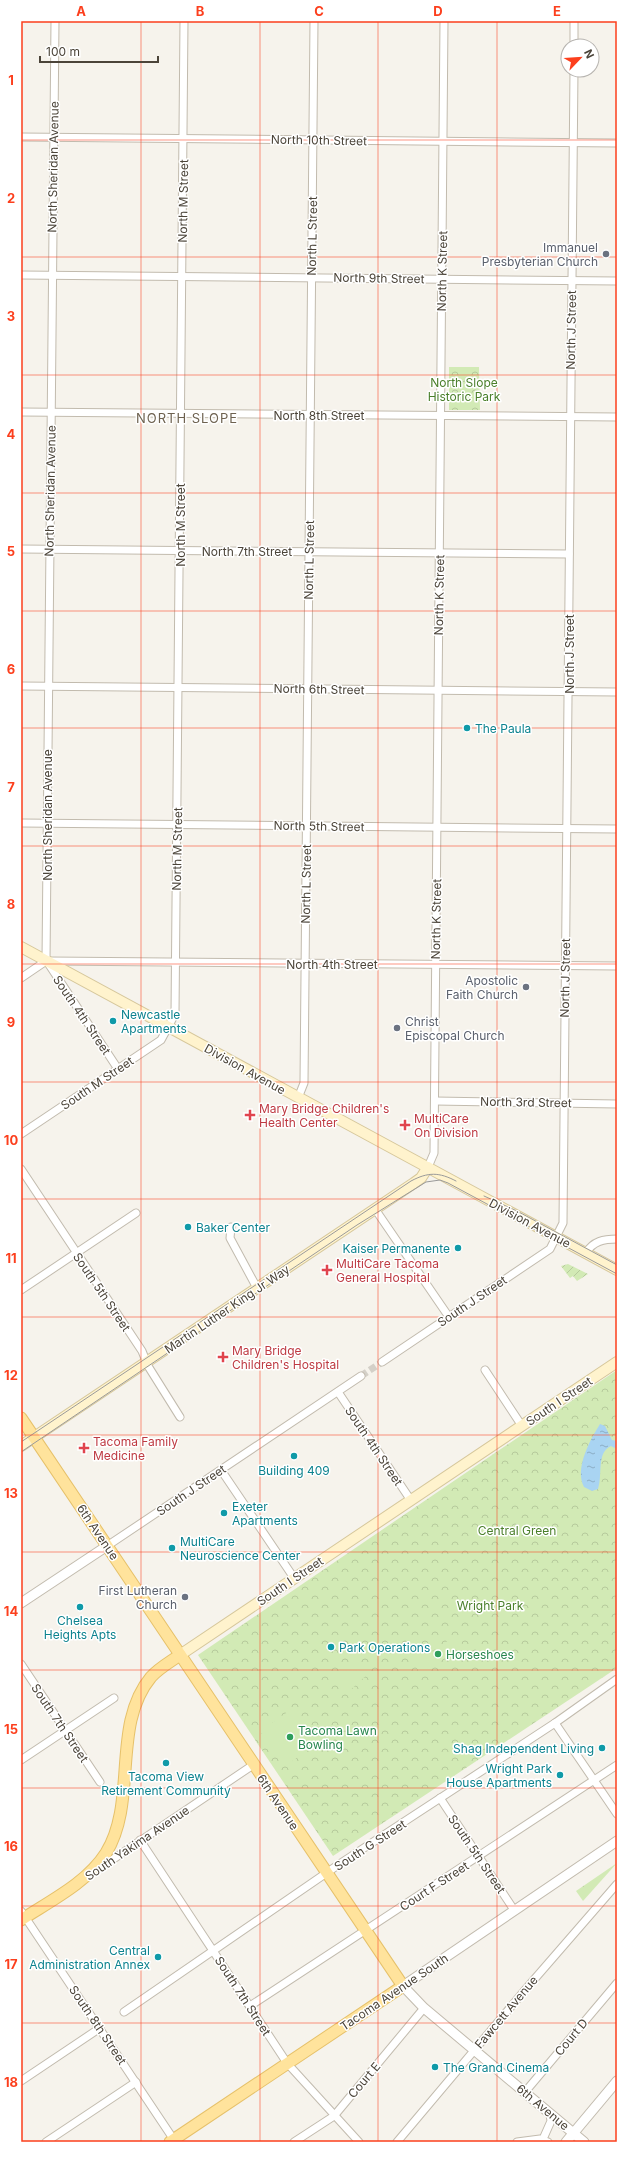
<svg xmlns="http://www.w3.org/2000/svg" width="638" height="2163" viewBox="0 0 638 2163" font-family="Inter,sans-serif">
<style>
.grass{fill:url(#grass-tufts)}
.forest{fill:url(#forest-crowns)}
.garden{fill:url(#garden-furrows)}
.pitch{fill:#d2eab5}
.water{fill:url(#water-ripples)}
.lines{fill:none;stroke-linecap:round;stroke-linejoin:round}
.minor-tunnel{stroke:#d4d0c8;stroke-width:7;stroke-dasharray:7 3.5;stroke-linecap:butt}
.minor-casing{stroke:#c2bbae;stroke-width:9}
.tertiary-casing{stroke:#c2bbae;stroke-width:11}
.secondary-casing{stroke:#d6c79b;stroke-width:12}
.primary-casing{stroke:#e6c16a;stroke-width:13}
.minor{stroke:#fff;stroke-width:7}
.tertiary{stroke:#fff;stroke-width:9}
.secondary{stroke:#fff3cd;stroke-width:10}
.primary{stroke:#ffe39c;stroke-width:11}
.tram{stroke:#9a9a9a;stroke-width:1}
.grid{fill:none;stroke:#fc3f1d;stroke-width:1;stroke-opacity:0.55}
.worship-dot{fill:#6b7280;stroke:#fff;stroke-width:1.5}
.culture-dot{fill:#0f9aa8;stroke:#fff;stroke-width:1.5}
.health-dot{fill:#e0444e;stroke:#fff;stroke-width:1.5}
.leisure-dot{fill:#2e9e5b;stroke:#fff;stroke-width:1.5}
.labels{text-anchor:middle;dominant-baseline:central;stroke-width:3;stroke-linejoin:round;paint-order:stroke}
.street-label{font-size:12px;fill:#4b4439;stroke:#fff}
.worship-label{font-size:12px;fill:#5b616d;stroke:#fff;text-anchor:end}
.park-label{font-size:12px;fill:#4a7f2a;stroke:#fff}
.culture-label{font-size:12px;fill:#0d838f;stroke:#fff;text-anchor:start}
.health-label{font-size:12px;fill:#be3a42;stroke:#fff;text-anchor:start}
.leisure-label{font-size:12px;fill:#27864d;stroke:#fff;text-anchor:start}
.neighbourhood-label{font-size:13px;letter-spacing:1px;fill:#6e6250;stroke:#fff}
.neatline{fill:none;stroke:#fc3f1d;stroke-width:1.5}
.grid-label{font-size:13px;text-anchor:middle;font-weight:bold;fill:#fc3f1d}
</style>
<defs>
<pattern id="grass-tufts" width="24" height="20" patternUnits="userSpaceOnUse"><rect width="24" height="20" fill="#d2eab5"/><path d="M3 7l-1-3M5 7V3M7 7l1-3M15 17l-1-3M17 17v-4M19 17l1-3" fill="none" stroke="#b6ca9c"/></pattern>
<pattern id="forest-crowns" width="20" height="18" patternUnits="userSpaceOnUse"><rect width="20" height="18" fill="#d2eab5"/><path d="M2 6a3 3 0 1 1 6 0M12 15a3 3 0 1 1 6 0" fill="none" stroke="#b6ca9c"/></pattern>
<pattern id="garden-furrows" width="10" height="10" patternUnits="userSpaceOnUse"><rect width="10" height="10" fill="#d2eab5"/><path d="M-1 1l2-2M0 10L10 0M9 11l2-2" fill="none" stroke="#b6ca9c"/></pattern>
<pattern id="water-ripples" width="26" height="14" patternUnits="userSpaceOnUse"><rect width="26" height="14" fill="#a9d4f2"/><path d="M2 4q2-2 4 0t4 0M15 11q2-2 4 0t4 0" fill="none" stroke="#8caec5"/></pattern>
</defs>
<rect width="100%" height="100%" fill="#f6f3ec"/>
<!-- grass -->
<path class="grass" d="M617,1863L583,1901L576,1891Z"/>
<!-- forest -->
<g class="forest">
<path d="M449,367H479L480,410H449Z"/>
<path d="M617,1370V1668L333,1856L198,1655Z"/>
</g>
<!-- garden -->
<path class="garden" d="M568,1264L588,1274L577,1281L573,1276L570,1278L561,1266Z"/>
<!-- pitch -->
<g class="pitch">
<path d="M456,1635L462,1644L420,1673L414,1664Z"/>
<path d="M358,1659L370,1672L346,1694L334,1680Z"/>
<path d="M295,1707L319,1743L285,1766L260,1731Z"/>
</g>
<!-- water -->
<path class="water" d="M600,1424L605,1426L612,1440L617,1441V1449L611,1446C596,1453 603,1474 598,1489L592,1491L584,1487C574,1469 590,1440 600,1424Z"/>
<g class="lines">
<!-- minor-tunnel -->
<path class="minor-tunnel" d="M361,1376L382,1362"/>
<!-- minor casing -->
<g class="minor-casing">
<g id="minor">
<path d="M574,46V21"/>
<path d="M21,137L617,143"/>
<path d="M21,275L617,281"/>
<path d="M21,412L617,417"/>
<path d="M21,549L569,554"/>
<path d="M21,686L617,692"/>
<path d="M21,823L617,829"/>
<path d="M46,961L55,21"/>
<path d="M49,961L617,966"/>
<path d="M48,963L118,1069"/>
<path d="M21,978L46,961"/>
<path d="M298,1098L304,1083L314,21"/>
<path d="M435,1101L617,1104"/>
<path d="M21,1134L161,1040L175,1014L184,21"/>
<path d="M428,1167L434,1153L444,21"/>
<path d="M21,1169L142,1351L148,1366L180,1417"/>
<path d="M375,1209L449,1317"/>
<path d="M231,1227L230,1238L257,1288"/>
<path d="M586,1253C593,1241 604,1239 617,1239"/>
<path d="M21,1290L136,1213"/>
<path d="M382,1362L550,1249L563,1223L574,70"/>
<path d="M485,1370L522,1426"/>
<path d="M338,1392L410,1499"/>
<path d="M221,1470L294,1578"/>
<path d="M107,1546L361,1376"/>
<path d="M21,1664L100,1782"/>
<path d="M555,1723L617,1814"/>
<path d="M21,1760L114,1698"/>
<path d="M440,1798L514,1910"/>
<path d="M140,1840L287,2063L359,2142"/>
<path d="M97,1870L253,1765"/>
<path d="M21,1911L174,2140"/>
<path d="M250,2006L617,1765"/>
<path d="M124,2012L338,1865L555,1723L617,1679"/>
<path d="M21,2081L100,2028"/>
<path d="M525,2092L617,1983"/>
<path d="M543,2139L551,2121L550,2114"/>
<path d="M46,2142L136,2082"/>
<path d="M294,2142L334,2116L424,2008"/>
<path d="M397,2142L525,1990L617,1884"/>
<path d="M517,2142L540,2139L548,2142"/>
</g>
</g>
<!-- tertiary casing -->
<g class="tertiary-casing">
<g id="tertiary">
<path d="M21,1603L107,1546"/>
<path d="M566,2142L617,2081"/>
<path d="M584,2142L424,2008L403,1986L617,1841"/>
</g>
</g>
<!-- secondary casing -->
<g class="secondary-casing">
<g id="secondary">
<path d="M21,947L617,1270"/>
<path d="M21,1446L414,1183L421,1178L428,1167"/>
<path d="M180,1655L617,1362"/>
</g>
</g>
<!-- primary casing -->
<g class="primary-casing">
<g id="primary">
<path d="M21,1418L403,1986L170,2142"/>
<path d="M21,1920C50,1901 87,1883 106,1853C138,1801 111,1725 151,1677C159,1668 170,1662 180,1655"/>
</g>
</g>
<!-- minor -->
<use href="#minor" class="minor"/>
<!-- tertiary -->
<use href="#tertiary" class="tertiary"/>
<!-- secondary -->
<use href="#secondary" class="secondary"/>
<!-- primary -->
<use href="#primary" class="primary"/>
<!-- tram -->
<g class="tram">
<path d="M484,1196L517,1211L617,1265"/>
<path d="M21,1442L411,1181C428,1172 439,1172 456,1181"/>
<path d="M21,1452L357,1225L426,1182L440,1180L448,1183L617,1274"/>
</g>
</g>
<!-- grid -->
<path class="grid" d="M141,21V2142M260,21V2142M378,21V2142M497,21V2142M21,140H617M21,257H617M21,375H617M21,493H617M21,611H617M21,728H617M21,846H617M21,964H617M21,1082H617M21,1199H617M21,1317H617M21,1435H617M21,1552H617M21,1670H617M21,1788H617M21,1906H617M21,2023H617"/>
<!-- markers -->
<g class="worship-dot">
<circle cx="606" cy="254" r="4"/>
<circle cx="526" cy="987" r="4"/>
<circle cx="397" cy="1028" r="4"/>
<circle cx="185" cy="1597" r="4"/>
</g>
<g class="culture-dot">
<circle cx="467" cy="728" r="4"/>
<circle cx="113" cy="1021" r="4"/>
<circle cx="188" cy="1227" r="4"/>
<circle cx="458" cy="1248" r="4"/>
<circle cx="294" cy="1456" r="4"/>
<circle cx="224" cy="1513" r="4"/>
<circle cx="172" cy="1548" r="4"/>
<circle cx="80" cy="1607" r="4"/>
<circle cx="331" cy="1647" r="4"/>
<circle cx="602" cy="1748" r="4"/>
<circle cx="166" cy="1763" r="4"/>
<circle cx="560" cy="1775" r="4"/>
<circle cx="158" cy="1957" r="4"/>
<circle cx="435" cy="2067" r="4"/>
</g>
<g class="health-dot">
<path d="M248 1109h4v4h4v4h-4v4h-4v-4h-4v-4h4z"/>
<path d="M403 1119h4v4h4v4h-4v4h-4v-4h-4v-4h4z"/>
<path d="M325 1264h4v4h4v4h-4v4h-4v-4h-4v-4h4z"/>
<path d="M221 1351h4v4h4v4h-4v4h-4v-4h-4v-4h4z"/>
<path d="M82 1442h4v4h4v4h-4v4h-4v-4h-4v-4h4z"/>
</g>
<g class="leisure-dot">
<circle cx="438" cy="1654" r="4"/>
<circle cx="290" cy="1737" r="4"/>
</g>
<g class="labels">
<!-- street labels -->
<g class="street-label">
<text transform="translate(319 140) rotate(1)">North 10th Street</text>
<text transform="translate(53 167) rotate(-89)">North Sheridan Avenue</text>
<text transform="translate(183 201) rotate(-89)">North M Street</text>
<text transform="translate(312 236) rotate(-89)">North L Street</text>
<text transform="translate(442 271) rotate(-89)">North K Street</text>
<text transform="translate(379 278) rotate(1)">North 9th Street</text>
<text transform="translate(571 330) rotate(-89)">North J Street</text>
<text x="319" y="415">North 8th Street</text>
<text transform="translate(50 491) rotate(-89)">North Sheridan Avenue</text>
<text transform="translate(180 525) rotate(-90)">North M Street</text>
<text x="247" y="551">North 7th Street</text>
<text transform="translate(309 560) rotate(-89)">North L Street</text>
<text transform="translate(439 595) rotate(-89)">North K Street</text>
<text transform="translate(569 654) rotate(-90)">North J Street</text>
<text transform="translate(319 689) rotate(1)">North 6th Street</text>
<text transform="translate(47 815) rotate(-90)">North Sheridan Avenue</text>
<text transform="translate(319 826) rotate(1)">North 5th Street</text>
<text transform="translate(177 849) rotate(-89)">North M Street</text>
<text transform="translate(306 884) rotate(-89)">North L Street</text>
<text transform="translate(436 919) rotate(-89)">North K Street</text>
<text x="332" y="964">North 4th Street</text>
<text transform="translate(565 978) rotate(-89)">North J Street</text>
<text transform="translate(82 1015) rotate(56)">South 4th Street</text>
<text transform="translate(245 1069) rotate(29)">Division Avenue</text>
<text transform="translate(97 1083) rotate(-34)">South M Street</text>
<text transform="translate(526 1102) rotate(1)">North 3rd Street</text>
<text transform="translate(530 1223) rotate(28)">Division Avenue</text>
<text transform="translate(102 1292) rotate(56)">South 5th Street</text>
<text transform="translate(472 1301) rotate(-34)">South J Street</text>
<text transform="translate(227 1309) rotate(-34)">Martin Luther King Jr Way</text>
<text transform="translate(559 1401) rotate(-34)">South I Street</text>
<text transform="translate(374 1446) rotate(56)">South 4th Street</text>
<text transform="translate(191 1490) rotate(-34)">South J Street</text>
<text transform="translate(98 1532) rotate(56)">6th Avenue</text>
<text transform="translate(290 1581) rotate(-34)">South I Street</text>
<text transform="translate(60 1723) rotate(56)">South 7th Street</text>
<text transform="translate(278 1802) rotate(56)">6th Avenue</text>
<text transform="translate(137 1843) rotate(-34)">South Yakima Avenue</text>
<text transform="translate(370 1845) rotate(-33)">South G Street</text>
<text transform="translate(477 1854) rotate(56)">South 5th Street</text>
<text transform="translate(434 1886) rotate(-33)">Court F Street</text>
<text transform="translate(394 1992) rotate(-34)">Tacoma Avenue South</text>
<text transform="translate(243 1996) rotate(57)">South 7th Street</text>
<text transform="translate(506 2012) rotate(-50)">Fawcett Avenue</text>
<text transform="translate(98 2025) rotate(56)">South 8th Street</text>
<text transform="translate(571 2037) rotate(-50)">Court D</text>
<text transform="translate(364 2080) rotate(-50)">Court E</text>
<text transform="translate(543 2107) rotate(40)">6th Avenue</text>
</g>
<!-- worship labels -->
<g class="worship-label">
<text x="598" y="247">Immanuel<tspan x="598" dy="14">Presbyterian Church</tspan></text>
<text x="518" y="980">Apostolic<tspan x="518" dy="14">Faith Church</tspan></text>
<text x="405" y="1021" text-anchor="start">Christ<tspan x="405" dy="14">Episcopal Church</tspan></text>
<text x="177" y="1590">First Lutheran<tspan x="177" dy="14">Church</tspan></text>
</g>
<!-- park labels -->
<g class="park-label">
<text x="464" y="382">North Slope<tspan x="464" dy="14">Historic Park</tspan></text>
<text x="517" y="1530">Central Green</text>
<text x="490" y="1605">Wright Park</text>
</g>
<!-- culture labels -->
<g class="culture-label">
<text x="475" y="728">The Paula</text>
<text x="121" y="1014">Newcastle<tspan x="121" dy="14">Apartments</tspan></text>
<text x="196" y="1227">Baker Center</text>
<text x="450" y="1248" text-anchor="end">Kaiser Permanente</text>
<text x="294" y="1470" text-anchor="middle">Building 409</text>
<text x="232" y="1506">Exeter<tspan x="232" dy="14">Apartments</tspan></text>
<text x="180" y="1541">MultiCare<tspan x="180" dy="14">Neuroscience Center</tspan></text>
<text x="80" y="1620" text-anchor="middle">Chelsea<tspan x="80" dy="14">Heights Apts</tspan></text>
<text x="339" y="1647">Park Operations</text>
<text x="594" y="1748" text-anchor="end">Shag Independent Living</text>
<text x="552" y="1768" text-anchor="end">Wright Park<tspan x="552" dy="14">House Apartments</tspan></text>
<text x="166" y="1776" text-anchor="middle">Tacoma View<tspan x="166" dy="14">Retirement Community</tspan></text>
<text x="150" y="1950" text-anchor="end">Central<tspan x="150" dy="14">Administration Annex</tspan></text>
<text x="443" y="2067">The Grand Cinema</text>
</g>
<!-- health labels -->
<g class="health-label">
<text x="259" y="1108">Mary Bridge Children's<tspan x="259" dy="14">Health Center</tspan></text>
<text x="414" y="1118">MultiCare<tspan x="414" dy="14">On Division</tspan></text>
<text x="336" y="1263">MultiCare Tacoma<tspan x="336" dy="14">General Hospital</tspan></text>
<text x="232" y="1350">Mary Bridge<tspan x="232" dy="14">Children's Hospital</tspan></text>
<text x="93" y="1441">Tacoma Family<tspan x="93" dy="14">Medicine</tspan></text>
</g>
<!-- leisure labels -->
<g class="leisure-label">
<text x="446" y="1654">Horseshoes</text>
<text x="298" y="1730">Tacoma Lawn<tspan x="298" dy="14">Bowling</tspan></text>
</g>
<!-- neighbourhood labels -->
<g class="neighbourhood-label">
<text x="187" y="418">NORTH SLOPE</text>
</g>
</g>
<!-- border -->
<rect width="638" height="2163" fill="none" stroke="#ffffff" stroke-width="44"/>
<!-- north arrow -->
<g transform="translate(580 58) rotate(65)"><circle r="19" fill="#ffffff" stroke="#b7b4b0"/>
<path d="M0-3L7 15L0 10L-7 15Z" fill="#fc3f1d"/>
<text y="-6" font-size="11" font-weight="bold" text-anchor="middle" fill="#4b4439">N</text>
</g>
<!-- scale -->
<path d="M40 56v6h118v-6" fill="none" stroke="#4b4439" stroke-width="2"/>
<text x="46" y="56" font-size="12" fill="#4b4439" stroke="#ffffff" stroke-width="3" paint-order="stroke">100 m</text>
<rect x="22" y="22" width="594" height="2119" class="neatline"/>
<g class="grid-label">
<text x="81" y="16">A</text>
<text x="200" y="16">B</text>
<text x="319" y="16">C</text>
<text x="438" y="16">D</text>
<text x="557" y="16">E</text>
<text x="11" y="85">1</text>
<text x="11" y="203">2</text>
<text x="11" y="321">3</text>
<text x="11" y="439">4</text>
<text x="11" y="556">5</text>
<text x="11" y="674">6</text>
<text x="11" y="792">7</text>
<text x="11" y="909">8</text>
<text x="11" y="1027">9</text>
<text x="11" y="1145">10</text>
<text x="11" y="1263">11</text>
<text x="11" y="1380">12</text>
<text x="11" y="1498">13</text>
<text x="11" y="1616">14</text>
<text x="11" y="1734">15</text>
<text x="11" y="1851">16</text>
<text x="11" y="1969">17</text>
<text x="11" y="2087">18</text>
</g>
</svg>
